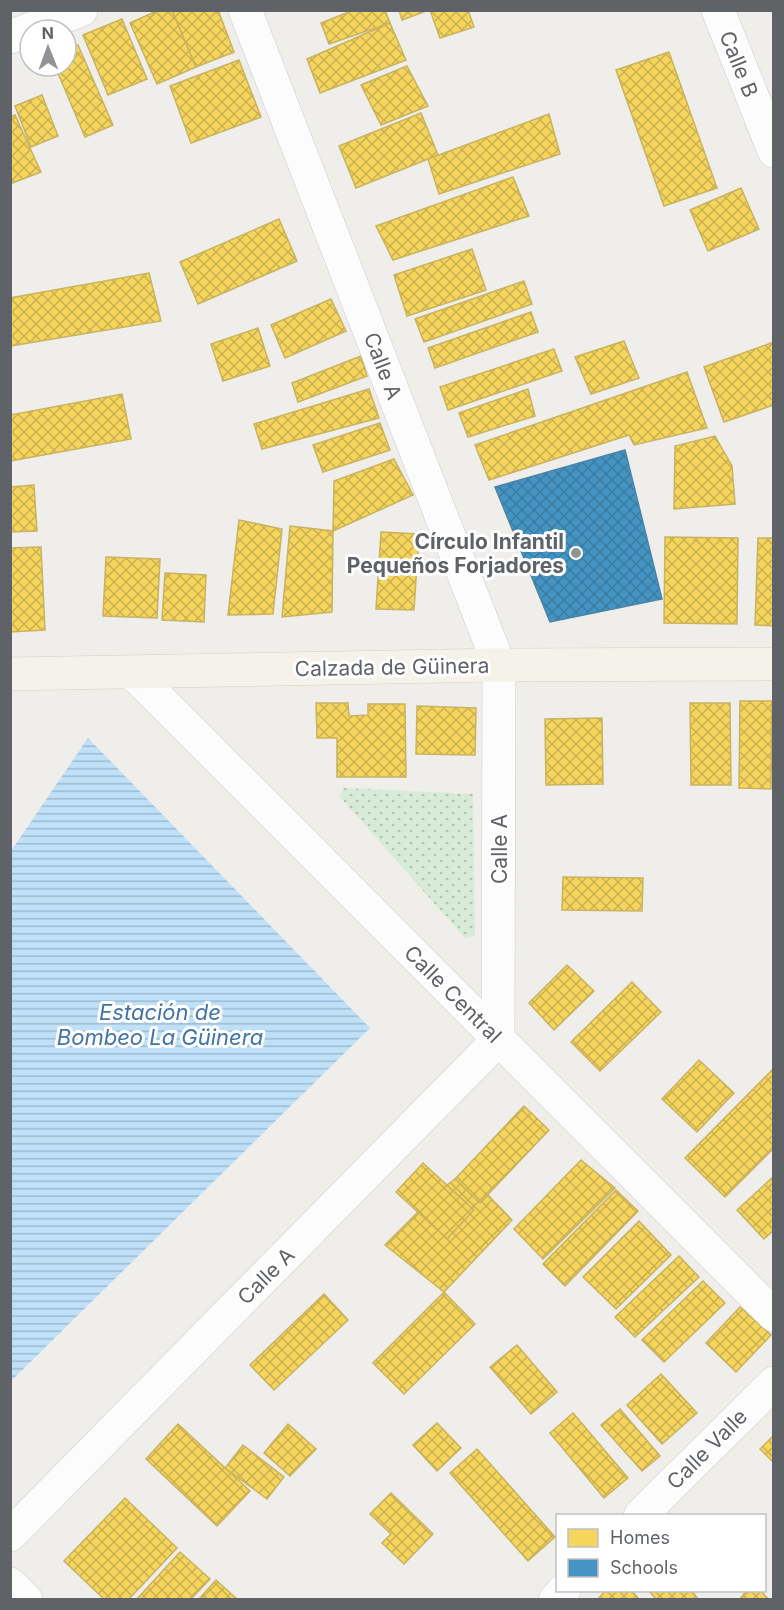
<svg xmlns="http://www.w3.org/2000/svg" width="784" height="1610" viewBox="0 0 784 1610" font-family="Inter,sans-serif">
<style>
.grass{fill:url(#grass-dots)}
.water{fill:url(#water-rules)}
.homes{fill:url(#homes-cross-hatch);stroke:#c9b360;stroke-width:1.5}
.schools{fill:url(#schools-cross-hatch);stroke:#4b85a8;stroke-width:1.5}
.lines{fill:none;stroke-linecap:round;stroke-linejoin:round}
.minor-casing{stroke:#cbcccc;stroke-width:34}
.major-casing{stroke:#d7ceb8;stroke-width:34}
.minor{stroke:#fdfcfc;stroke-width:33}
.major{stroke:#f4f2e9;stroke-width:33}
.poi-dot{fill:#919496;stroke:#fff;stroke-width:2}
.labels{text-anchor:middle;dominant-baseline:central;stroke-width:6;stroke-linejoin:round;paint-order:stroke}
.street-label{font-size:21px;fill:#5f6368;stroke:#fff}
.poi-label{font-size:21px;font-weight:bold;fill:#5f6368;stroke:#fff;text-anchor:end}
.water-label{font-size:22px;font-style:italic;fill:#4174aa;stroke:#fff}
</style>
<defs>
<pattern id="grass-dots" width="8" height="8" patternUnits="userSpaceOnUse" patternTransform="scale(1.5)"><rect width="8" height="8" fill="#d8ebd6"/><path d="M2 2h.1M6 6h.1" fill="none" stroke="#b2c2b1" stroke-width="1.8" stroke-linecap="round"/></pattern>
<pattern id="water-rules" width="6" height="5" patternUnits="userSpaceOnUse" patternTransform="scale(1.5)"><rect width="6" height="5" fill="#bfe0f9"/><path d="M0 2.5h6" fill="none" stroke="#9eb9cd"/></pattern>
<pattern id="homes-cross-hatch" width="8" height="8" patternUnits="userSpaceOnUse" patternTransform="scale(1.5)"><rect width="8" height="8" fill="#f6d55c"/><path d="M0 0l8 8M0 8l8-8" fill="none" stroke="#cab050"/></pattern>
<pattern id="schools-cross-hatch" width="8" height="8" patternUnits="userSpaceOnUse" patternTransform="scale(1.5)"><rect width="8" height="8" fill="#4393c3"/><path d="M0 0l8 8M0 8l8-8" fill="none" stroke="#3b7ca2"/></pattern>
</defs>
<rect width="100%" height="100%" fill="#efeeea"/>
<!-- grass -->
<path class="grass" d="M343,788L473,794L475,936L465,938L340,797Z"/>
<!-- water -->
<path class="water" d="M88,738L370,1028L11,1381V851Z"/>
<!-- homes -->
<g class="homes">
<path d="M159,10H172L196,67L157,84L130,23Z"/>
<path d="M172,10H218L234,52L196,67Z"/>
<path d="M354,10H385L390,23L329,44L321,23Z"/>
<path d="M399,10H429L402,20Z"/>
<path d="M430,10H468L474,27L440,38Z"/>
<path d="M122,19L147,79L108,95L83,35Z"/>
<path d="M390,23L406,60L320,93L307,59Z"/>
<path d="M78,45L113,125L85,137L55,66H66V50Z"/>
<path d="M669,52L717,188L664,206L616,70Z"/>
<path d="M239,60L261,117L191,143L170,86Z"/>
<path d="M407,66L428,106L381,125L361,85Z"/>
<path d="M42,95L58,136L31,147L15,106Z"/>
<path d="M421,113L438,155L356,188L339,146Z"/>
<path d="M549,114L560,154L439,194L428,159Z"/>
<path d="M15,115L41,172L10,184V117Z"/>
<path d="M513,177L529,216L393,260L376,226Z"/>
<path d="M741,188L759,229L708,251L690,210Z"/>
<path d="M279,219L297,261L198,304L180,262Z"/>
<path d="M472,249L486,290L407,316L394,275Z"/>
<path d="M149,273L161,321L10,346V298Z"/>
<path d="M524,281L532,304L424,342L415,319Z"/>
<path d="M331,299L346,331L285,358L271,325Z"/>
<path d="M531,312L538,332L435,368L428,348Z"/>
<path d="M258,328L270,366L223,381L211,344Z"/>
<path d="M624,341L639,378L591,394L575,357Z"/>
<path d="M774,342V405L724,422L704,367Z"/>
<path d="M554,349L562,371L448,410L440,387Z"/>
<path d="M361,356L367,376L298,402L292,383Z"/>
<path d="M687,372L707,428L634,445L629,435L489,480L475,445Z"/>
<path d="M369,389L379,418L262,449L254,424Z"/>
<path d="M528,389L535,416L468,437L459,413Z"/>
<path d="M122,394L131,439L10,461V415Z"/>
<path d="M380,423L390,450L323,472L313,445Z"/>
<path d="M715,436L732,466L735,504L674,509L675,446Z"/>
<path d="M394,459L413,495L333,531L334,481Z"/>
<path d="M34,485L37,531L10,532V487Z"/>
<path d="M239,520L282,529L273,614L228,615Z"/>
<path d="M290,526L333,531L332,612L282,617Z"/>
<path d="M381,532L419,534L414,610L376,609Z"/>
<path d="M665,537L738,538L737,624L664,623Z"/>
<path d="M758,538H774V626L755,625Z"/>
<path d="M41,547L45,630L10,632V548Z"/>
<path d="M106,557L160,559L157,618L103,616Z"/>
<path d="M165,573L206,575L204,622L162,620Z"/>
<path d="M740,701H772L771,789L739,788Z"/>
<path d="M316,703H348L349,716L368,715V704H405L406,777H337V738H317Z"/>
<path d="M690,703H730L731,785H691Z"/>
<path d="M417,706L476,708L475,755L416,754Z"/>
<path d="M602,718L603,784L546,785L545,719Z"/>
<path d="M563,877L643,878L642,911L562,910Z"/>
<path d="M567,965L594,991L554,1030L529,1003Z"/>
<path d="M632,982L661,1012L600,1071L571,1042Z"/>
<path d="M699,1060L734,1093L697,1132L662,1099Z"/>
<path d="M774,1068V1148L725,1197L685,1158Z"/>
<path d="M524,1106L549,1130L480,1203L455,1179Z"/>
<path d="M581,1160L615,1188L543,1259L514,1229Z"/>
<path d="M423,1163L474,1210L447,1239L396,1192Z"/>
<path d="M774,1176V1230L764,1239L737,1210Z"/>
<path d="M455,1179L480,1203L488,1195L512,1220L444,1292L385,1245L418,1212L447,1239L474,1210L447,1185Z"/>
<path d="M616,1190L638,1211L565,1286L543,1264Z"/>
<path d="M639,1221L671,1255L616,1309L583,1277Z"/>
<path d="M679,1256L699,1277L635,1337L615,1317Z"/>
<path d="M703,1281L725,1303L664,1362L642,1340Z"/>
<path d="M444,1292L475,1324L404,1394L373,1363Z"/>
<path d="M324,1294L348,1320L274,1390L250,1365Z"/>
<path d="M740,1307L771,1335L736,1372L706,1343Z"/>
<path d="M517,1345L557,1392L531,1414L490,1367Z"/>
<path d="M661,1374L697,1413L662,1444L627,1405Z"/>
<path d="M620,1409L660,1456L642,1471L601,1425Z"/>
<path d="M573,1413L628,1478L604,1498L550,1433Z"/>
<path d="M437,1423L461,1448L437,1471L413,1445Z"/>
<path d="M178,1424L250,1491L217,1526L146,1459Z"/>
<path d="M288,1424L316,1449L290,1476L264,1453Z"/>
<path d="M774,1435V1463L760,1449Z"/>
<path d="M243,1445L284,1477L267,1499L225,1468Z"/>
<path d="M477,1449L555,1537L528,1561L450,1473Z"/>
<path d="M391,1493L433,1534L404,1564L382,1543L391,1534L370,1514Z"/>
<path d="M125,1498L177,1548L128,1600H105L64,1561Z"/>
<path d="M180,1552L210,1579L190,1600H136Z"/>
<path d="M216,1580L238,1600H198Z"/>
<path d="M606,1590H631L640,1600H597Z"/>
<path d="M648,1590H691L699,1600H657Z"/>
<path d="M747,1590H760L769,1600H739Z"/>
</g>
<!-- schools -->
<path class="schools" d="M625,450L662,599L550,622L495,487Z"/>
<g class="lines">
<!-- minor casing -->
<g class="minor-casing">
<g id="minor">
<path d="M718,10L774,151"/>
<path d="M10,37L81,10"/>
<path d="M133,673L774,1315"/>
<path d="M640,1516L774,1383"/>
<path d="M10,1535L498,1040L499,665L245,10"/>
<path d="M10,1584L26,1600"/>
<path d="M555,1600L564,1590"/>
</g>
</g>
<!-- major casing -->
<g class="major-casing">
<path id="major" d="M10,674L499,665L774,664"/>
</g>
<!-- minor -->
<use href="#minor" class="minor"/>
<!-- major -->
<use href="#major" class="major"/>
</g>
<!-- markers -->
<circle class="poi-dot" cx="576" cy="553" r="6"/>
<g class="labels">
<!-- street labels -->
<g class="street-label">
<text transform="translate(739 64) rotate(68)">Calle B</text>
<text transform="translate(383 366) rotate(69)">Calle A</text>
<text transform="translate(392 667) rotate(-1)">Calzada de Güinera</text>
<text transform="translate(499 849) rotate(-90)">Calle A</text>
<text transform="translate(453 994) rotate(45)">Calle Central</text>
<text transform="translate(266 1276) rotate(-45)">Calle A</text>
<text transform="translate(707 1449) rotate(-45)">Calle Valle</text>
</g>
<!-- poi labels -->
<g class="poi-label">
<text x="564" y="541">Círculo Infantil<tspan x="564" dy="24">Pequeños Forjadores</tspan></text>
</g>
<!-- water labels -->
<g class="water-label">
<text x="160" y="1012">Estación de<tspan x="160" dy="25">Bombeo La Güinera</tspan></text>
</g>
</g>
<!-- border -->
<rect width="784" height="1610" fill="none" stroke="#5f6368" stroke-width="24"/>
<!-- legend -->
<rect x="556" y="1514" width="210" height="78" fill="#ffffff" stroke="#bfc1c3" stroke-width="1.5"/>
<rect x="568" y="1529" width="30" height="18" fill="#f6d55c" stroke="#bfc1c3" stroke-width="1.5"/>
<text x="610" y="1544" font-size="18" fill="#5f6368">Homes</text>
<rect x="568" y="1559" width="30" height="18" fill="#4393c3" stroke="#bfc1c3" stroke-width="1.5"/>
<text x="610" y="1574" font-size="18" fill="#5f6368">Schools</text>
<!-- north arrow -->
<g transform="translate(48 48) rotate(359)"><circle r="28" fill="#ffffff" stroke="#bfc1c3" stroke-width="1.5"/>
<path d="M0-4.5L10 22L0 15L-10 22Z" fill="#919496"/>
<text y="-9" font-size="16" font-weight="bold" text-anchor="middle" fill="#5f6368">N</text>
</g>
</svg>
